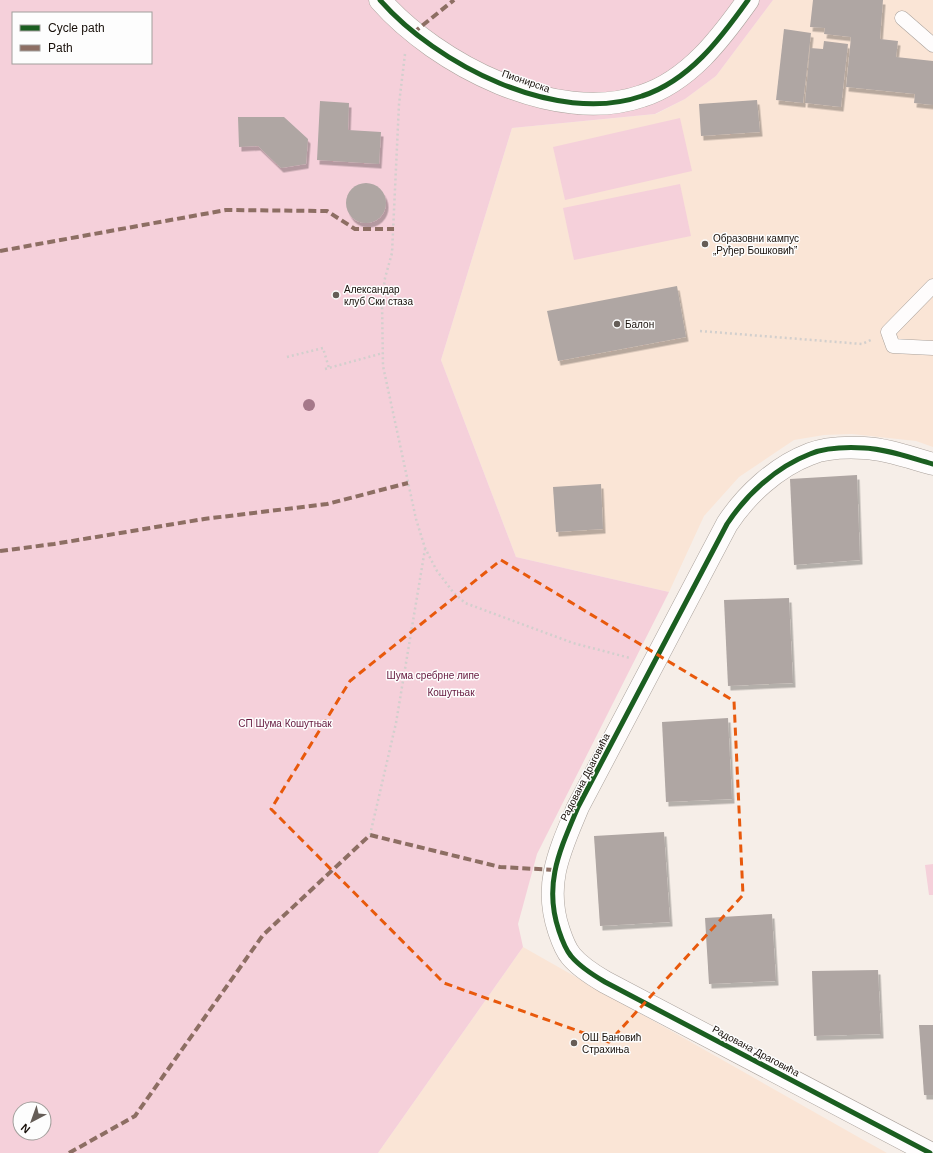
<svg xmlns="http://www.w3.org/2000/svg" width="933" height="1153" viewBox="0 0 933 1153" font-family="Helvetica,sans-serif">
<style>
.built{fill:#fae5d6}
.green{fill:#f5d0da;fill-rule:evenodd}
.building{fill:#afa6a3;filter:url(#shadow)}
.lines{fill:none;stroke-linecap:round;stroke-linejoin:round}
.lane-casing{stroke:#aaa29c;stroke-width:15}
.street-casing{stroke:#aaa29c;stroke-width:23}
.path{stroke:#d2cfcd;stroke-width:2.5;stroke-dasharray:2 3;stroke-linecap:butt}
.lane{stroke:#fefcfc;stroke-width:14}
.street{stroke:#fefcfc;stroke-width:22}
.quiet{stroke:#8d6e63;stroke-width:4;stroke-dasharray:8 4;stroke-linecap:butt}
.cycleway-casing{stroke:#fdfdfd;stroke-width:8}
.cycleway{stroke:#1b5e20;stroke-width:5}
.tree{fill:#a57889}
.marked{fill:none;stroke:#e8590c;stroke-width:3;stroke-dasharray:8 5;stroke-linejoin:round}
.poi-dot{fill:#655d57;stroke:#fdfdfd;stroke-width:1.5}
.labels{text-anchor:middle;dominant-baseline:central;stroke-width:3;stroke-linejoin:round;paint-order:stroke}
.street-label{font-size:10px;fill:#170f09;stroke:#fdfdfd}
.poi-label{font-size:10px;fill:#170f09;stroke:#fdfdfd;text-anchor:start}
.park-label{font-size:10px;fill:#63173c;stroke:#fdfdfd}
</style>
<defs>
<filter id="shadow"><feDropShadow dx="2.5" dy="4.5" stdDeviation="0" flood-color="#0004"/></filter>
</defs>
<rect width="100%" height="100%" fill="#f6eee8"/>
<!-- built -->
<g class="built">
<path d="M773,0H933V447L916,441L852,434L824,435L794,440L739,477L704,516L669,592L516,557L441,360L512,128L656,114L685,99L716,76Z"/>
<path d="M523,947L860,1138L887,1153H378Z"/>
</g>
<!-- green -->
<g class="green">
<path d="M0,0H773L716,76L685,99L655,114L512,128L441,360L516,557L669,592L537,854L518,924L523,947L378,1153H0ZM13,13H151V63H13ZM20,1109H44V1133H20Z"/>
<path d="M680,118L692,171L565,200L553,147Z"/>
<path d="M680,184L691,236L574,260L563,208Z"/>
<path d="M933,864V895H929L925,865Z"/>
</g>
<!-- building -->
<g class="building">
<path d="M813,0H883L880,39L898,41L896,57L933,61V105L914,103L915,94L846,87L851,37L824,34L825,28L810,27Z"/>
<path d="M784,29L811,33L803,103L776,100Z"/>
<path d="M824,41L848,44L841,107L805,103L810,48L823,49Z"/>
<path d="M757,100L760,132L701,136L699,104Z"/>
<path d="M320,101L349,103L348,130L381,132L379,164L317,160Z"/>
<path d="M238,117H284L308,139L306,164L281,168L258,146L239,147Z"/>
<circle cx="366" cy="203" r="20"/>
<path d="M677,286L686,337L558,361L547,311Z"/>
<path d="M857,475L860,560L794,565L790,479Z"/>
<path d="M601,484L603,529L556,532L553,487Z"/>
<path d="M789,598L793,683L728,686L724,600Z"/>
<path d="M728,718L732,799L666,802L662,722Z"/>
<path d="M664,832L670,922L600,926L594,836Z"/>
<path d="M772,914L776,981L709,984L705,918Z"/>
<path d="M878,970L881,1034L814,1036L812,971Z"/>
<path d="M919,1025H933V1095H924Z"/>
</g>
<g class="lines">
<!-- lane casing -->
<g class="lane-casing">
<g id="lane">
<path d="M902,18L933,45"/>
<path d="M933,286L888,332L893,346L933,348"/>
</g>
</g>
<!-- street casing -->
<g class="street-casing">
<g id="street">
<path d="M380,0C436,64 556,126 642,96C689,81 721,38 748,0"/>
<path d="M930,1153L605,982C593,975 580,967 571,956C565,949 562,940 559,931C543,884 560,850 578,807L727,524C746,495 776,467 810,454C827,447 846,447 864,448C887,449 911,458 933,464"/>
</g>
</g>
<!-- path -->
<g class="path">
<path d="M405,54L399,104L392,253L385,278L382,302L383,366L416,519L425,548L437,571L453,592L465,603L573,643L630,658"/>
<path d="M700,331L862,344L871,340"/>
<path d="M287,357L323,348L329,368"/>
<path d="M325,369L383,353"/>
<path d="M370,835L396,723L425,549"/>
</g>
<!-- lane -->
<use href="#lane" class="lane"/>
<!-- street -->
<use href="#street" class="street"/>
<!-- quiet -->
<g class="quiet">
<path d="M413,33L454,0"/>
<path d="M0,251L226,210L327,211L355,229H394"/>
<path d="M0,551L54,544L204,519L327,504L408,483"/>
<path d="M69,1153L135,1116L263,935L370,835L500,867L555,870"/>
</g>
<!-- cycleway casing -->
<g class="cycleway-casing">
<g id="cycleway">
<path d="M380,0C436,64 556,126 642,96C689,81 721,38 748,0"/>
<path d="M930,1153L605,982C593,975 580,967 571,956C565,949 562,940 559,931C543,884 560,850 578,807L727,524C746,495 776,467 810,454C827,447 846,447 864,448C887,449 911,458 933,464"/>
</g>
</g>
<!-- cycleway -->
<use href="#cycleway" class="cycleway"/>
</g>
<!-- trees -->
<circle class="tree" cx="309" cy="405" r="6"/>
<!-- marked area -->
<path class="marked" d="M501,560L734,701L743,895L609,1042L444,983L271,809L350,681Z"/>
<!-- markers -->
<g class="poi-dot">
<circle cx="705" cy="244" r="4"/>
<circle cx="336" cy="295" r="4"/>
<circle cx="617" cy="324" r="4"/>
<circle cx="574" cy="1043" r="4"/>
</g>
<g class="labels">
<!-- street labels -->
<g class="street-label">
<text transform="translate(526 81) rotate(19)">Пионирска</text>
<text transform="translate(585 777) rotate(-63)">Радована Драговића</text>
<text transform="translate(756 1051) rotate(28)">Радована Драговића</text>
</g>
<!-- poi labels -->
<g class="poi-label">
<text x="713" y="238">Образовни кампус<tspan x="713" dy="12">„Руђер Бошковић”</tspan></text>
<text x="344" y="289">Александар<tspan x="344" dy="12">клуб Ски стаза</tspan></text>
<text x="625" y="324">Балон</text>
<text x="582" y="1037">ОШ Бановић<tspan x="582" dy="12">Страхиња</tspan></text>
</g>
<!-- park labels -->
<g class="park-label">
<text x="433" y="675">Шума сребрне липе</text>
<text x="451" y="692">Кошутњак</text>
<text x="285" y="723">СП Шума Кошутњак</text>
</g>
</g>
<!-- legend -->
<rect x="12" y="12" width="140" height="52" fill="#fdfdfd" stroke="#a19e9b"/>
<rect x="20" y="25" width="20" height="6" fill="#1b5e20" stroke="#a19e9b"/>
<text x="48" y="32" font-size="12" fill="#170f09">Cycle path</text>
<rect x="20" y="45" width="20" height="6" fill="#8d6e63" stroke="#a19e9b"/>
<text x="48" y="52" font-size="12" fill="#170f09">Path</text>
<!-- north arrow -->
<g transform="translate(32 1121) rotate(221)"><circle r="19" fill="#fdfdfd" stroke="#a19e9b"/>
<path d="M0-3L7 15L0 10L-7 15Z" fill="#655d57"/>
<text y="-6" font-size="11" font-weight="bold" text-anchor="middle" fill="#170f09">N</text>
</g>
</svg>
